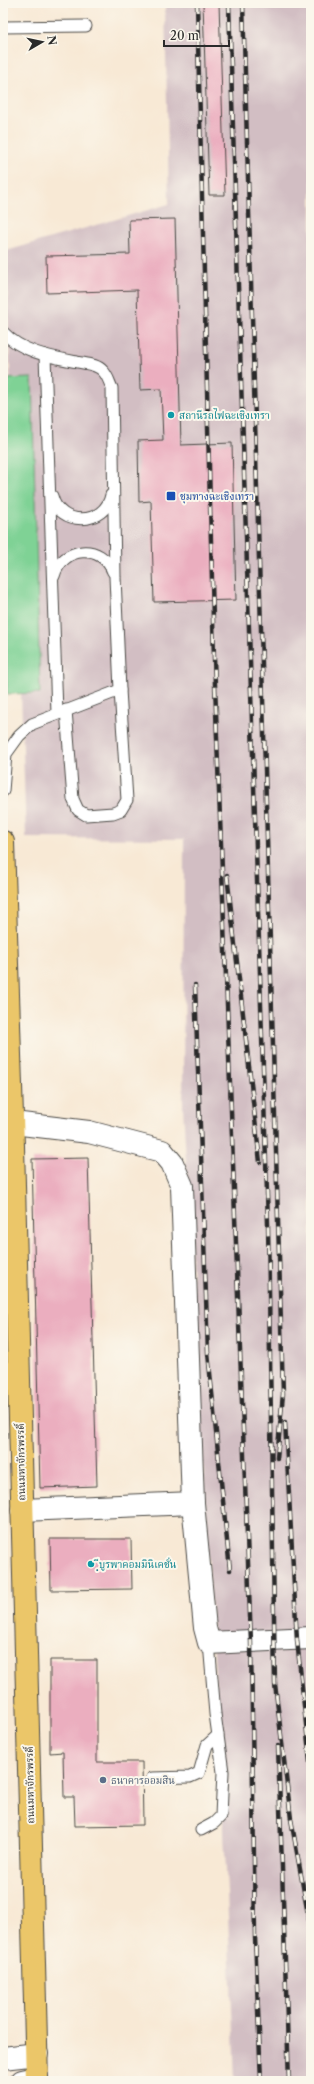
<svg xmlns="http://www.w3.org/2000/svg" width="314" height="2084" viewBox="0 0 314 2084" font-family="'Libre Caslon Text','Noto Serif Thai',serif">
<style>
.industrial{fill:#d2bec3}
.green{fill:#7fd295;stroke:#557e60}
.building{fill:#ebaebf}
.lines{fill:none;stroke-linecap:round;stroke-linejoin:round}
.service-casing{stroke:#4a4844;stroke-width:13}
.minor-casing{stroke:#4a4844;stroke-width:24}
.tertiary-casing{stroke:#4a4844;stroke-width:24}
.primary-casing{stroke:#4a4844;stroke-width:24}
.service{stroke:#fff;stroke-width:11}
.minor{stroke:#fff;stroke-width:22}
.tertiary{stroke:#fff;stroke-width:22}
.primary{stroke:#ebc669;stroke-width:22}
.rail-casing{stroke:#2b2b2b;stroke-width:4.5}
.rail{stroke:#fbf7ec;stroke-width:3;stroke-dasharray:9;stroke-linecap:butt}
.culture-dot{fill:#0f9aa8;stroke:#fbf7ec;stroke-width:1.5}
.transit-dot{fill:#1a4fb4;stroke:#fbf7ec;stroke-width:1.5}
.service-dot{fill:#5c6f8a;stroke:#fbf7ec;stroke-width:1.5}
.labels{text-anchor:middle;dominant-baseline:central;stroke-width:4;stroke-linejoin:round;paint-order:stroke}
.culture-label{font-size:10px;fill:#0d838f;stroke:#fbf7ec;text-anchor:start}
.transit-label{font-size:10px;fill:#164399;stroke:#fbf7ec;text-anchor:start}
.street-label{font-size:10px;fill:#2b2b2b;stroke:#fbf7ec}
.service-label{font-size:10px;fill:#4e5e75;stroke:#fbf7ec;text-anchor:start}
</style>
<rect width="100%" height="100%" fill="#fbf7ec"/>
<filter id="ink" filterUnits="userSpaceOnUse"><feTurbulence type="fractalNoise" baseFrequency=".025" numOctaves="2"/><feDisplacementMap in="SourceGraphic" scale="8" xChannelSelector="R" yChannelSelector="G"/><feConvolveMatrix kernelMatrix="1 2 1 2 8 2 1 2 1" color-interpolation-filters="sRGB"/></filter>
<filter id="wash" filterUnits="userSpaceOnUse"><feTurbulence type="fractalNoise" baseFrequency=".012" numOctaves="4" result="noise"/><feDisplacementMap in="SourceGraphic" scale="16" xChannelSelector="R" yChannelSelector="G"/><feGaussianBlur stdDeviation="0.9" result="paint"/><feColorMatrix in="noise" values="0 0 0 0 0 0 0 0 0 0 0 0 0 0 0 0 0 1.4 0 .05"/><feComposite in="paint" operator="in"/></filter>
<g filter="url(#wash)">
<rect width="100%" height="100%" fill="#f8e9d5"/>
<!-- industrial -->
<path class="industrial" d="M165,3H311V2081H235L226,1869L183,1107L184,839L26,838L6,251L169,204Z"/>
<!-- green -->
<path class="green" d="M32,378L40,693L7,694L3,560V379Z"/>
<g id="blocks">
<!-- building -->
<g class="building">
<path d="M203,3H219L225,195H209Z"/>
<path d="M175,219L181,445L232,443L236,600L154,602L151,501L139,502L138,441L163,440L161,389L140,390L137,290L47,293L46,256L130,254L129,220Z"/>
<path d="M88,1158L97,1486L40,1488L32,1159Z"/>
<path d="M50,1539H131L132,1589L51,1590Z"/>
<path d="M50,1660H97V1762H142L143,1825L75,1826L74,1797H64L63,1752L50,1753Z"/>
</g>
</g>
</g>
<g filter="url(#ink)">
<use href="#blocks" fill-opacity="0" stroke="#4a4844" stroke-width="1"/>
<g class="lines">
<!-- service casing -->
<g class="service-casing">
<g id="service">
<path d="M3,27L86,26"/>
<path d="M3,332C21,352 51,357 77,362C86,364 97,364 103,371C108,376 109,382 112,388L115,577L120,690L32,724L19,736L6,754L3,791"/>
<path d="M45,355L57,713"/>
<path d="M52,496C59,527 105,526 111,495"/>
<path d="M54,576C62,546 102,543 113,572"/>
<path d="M66,710L73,799L78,810L86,815L113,813L121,810L127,800L120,690"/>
<path d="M152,1778L190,1777L199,1773L207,1745L218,1735"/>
<path d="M201,1830L214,1823L221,1816L223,1772L215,1714L209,1643"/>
</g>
</g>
<!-- minor casing -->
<g class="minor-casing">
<g id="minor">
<path d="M13,1123L89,1132L162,1151L172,1163L182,1186L193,1503"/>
<path d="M22,1510L193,1503L205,1628L209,1643L311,1638"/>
</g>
</g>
<!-- tertiary casing -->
<g class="tertiary-casing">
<g id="tertiary">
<path d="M3,2058L37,2054"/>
<path d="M22,2081L37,2078"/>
</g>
</g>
<!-- primary casing -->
<g class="primary-casing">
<path id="primary" d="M3,842L13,1146L37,2081"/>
</g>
<!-- service -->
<use href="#service" class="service"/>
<!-- minor -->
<use href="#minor" class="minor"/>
<!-- tertiary -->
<use href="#tertiary" class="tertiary"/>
<!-- primary -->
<use href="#primary" class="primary"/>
<!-- rail casing -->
<g class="rail-casing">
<g id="rail">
<path d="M197,3L214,658L251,1642L255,1937L261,2081"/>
<path d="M229,3L268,1224L275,1684L291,1819L311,1931"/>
<path d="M243,3L283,1394L277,1458"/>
<path d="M227,875L260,1162"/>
<path d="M195,985L208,1353L230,1570"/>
<path d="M285,1422L297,1640L311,1771"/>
<path d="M278,1746L289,2081"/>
</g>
</g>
<!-- rail -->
<use href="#rail" class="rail"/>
</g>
</g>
<!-- markers -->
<g class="culture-dot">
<circle cx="171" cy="415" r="4"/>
<circle cx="91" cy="1564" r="4"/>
</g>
<rect class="transit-dot" x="166" y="491" width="10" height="10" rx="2"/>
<circle class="service-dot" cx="103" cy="1780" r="4"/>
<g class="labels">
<!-- culture labels -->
<g class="culture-label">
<text x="179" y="415">สถานีรถไฟฉะเชิงเทรา</text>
<text x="99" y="1564">ฺีบูรพาคอมมินิเคชั่น</text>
</g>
<!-- transit labels -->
<g class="transit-label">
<text x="180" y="496">ชุมทางฉะเชิงเทรา</text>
</g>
<!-- street labels -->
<g class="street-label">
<text transform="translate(21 1462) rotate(-91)">ถนนมหาจักรพรรดิ์</text>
<text transform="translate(30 1785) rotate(-91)">ถนนมหาจักรพรรดิ์</text>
</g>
<!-- service labels -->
<g class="service-label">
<text x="111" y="1780">ธนาคารออมสิน</text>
</g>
</g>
<!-- margin -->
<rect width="314" height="2084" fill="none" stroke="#fbf7ec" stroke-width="16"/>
<!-- north arrow -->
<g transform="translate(42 42) rotate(81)" stroke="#fbf7ec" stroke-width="3" paint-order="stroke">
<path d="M0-3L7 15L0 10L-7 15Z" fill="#2b2b2b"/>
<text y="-6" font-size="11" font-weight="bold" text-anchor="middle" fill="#2b2b2b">N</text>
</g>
<!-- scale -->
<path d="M164 40v6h65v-6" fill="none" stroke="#2b2b2b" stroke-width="2"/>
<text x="170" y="40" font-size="12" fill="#2b2b2b" stroke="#fbf7ec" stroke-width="3" paint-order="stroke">20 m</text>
</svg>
